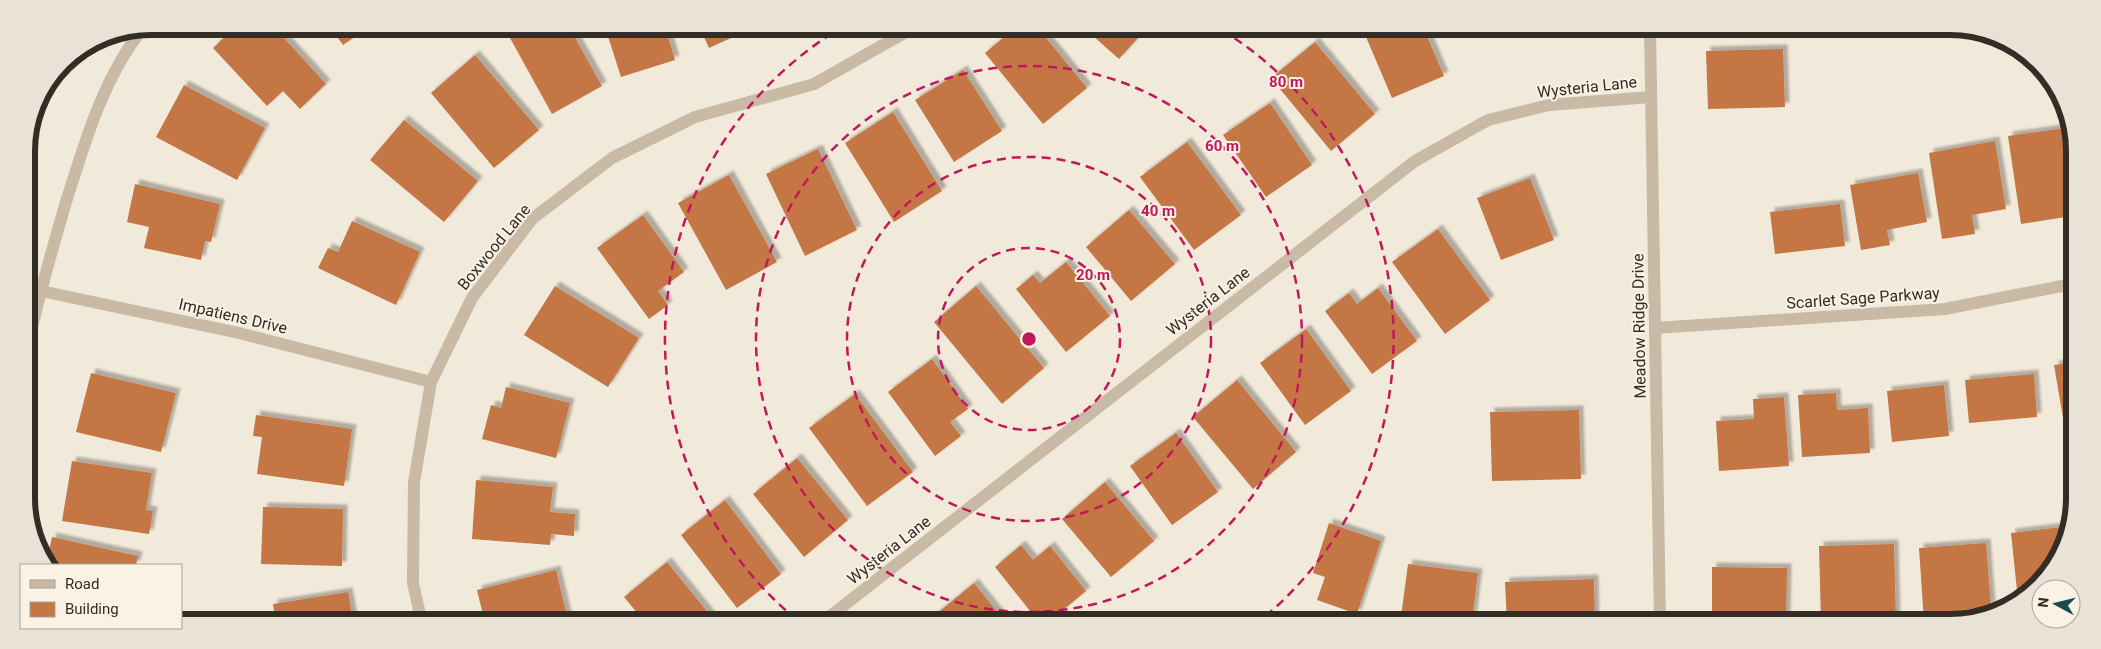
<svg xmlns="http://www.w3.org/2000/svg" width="2101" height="649" viewBox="0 0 2101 649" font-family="Roboto,sans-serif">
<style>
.building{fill:#c47644;filter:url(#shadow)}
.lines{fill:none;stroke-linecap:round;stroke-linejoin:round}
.minor{stroke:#c8baa5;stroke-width:12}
.ring{fill:none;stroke:#c2185b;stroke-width:2.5;stroke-dasharray:9 6}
.labels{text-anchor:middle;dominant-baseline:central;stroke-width:4;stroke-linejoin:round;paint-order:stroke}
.street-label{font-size:16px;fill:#342d26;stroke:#f9f2e5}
.rim{fill:none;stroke:#342d26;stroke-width:6}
.centre{fill:#c2185b;stroke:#f9f2e5;stroke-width:2.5}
.ring-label{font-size:15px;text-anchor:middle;font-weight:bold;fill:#c2185b;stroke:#f9f2e5;stroke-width:4;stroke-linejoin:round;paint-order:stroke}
</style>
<defs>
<filter id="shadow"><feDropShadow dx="4.5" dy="-4.5" stdDeviation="1" flood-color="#0004"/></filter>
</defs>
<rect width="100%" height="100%" fill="#f1e9d9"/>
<!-- building -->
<g class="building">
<path d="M236,26L274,27L326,84L300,109L283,91L267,106L213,48Z"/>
<path d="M330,27H369L343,45Z"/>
<path d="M530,27H569L602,86L552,114L510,38Z"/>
<path d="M605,27H665L675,60L621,77Z"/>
<path d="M700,28H753L709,48Z"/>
<path d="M1015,28H1038L1087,88L1043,124L985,53Z"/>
<path d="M1084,28H1113L1146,29L1119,59Z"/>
<path d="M1365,29H1424L1444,76L1392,98L1363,30Z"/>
<path d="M1315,42L1375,114L1331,151L1271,78Z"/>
<path d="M1783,49L1785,107L1708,109L1706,51Z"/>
<path d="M475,55L539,130L494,168L431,93Z"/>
<path d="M963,70L1002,131L954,162L915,100Z"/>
<path d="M184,85L265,128L237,180L156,137Z"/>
<path d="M1270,103L1312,165L1266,197L1223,135Z"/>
<path d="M893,112L942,191L894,222L845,143Z"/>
<path d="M404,120L478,181L444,222L370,160Z"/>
<path d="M2072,127V216L2021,224L2008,136Z"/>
<path d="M1995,141L2006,209L1972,215L1975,234L1942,239L1929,153Z"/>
<path d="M1187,142L1241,215L1194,250L1140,177Z"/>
<path d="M818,149L857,230L805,256L766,174Z"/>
<path d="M1918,173L1927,222L1887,230L1890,245L1861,250L1850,185Z"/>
<path d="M729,175L777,262L726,290L678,203Z"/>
<path d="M1530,178L1554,240L1501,260L1477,198Z"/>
<path d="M135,184L220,204L211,242L205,241L201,260L144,248L149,227L127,222Z"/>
<path d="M1840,204L1845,246L1775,254L1770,212Z"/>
<path d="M1129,210L1175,264L1131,301L1086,247Z"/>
<path d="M643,215L684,272L658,291L668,305L649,319L597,248Z"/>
<path d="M352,221L420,252L396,305L318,268L328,248L338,252Z"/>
<path d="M1438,229L1490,300L1445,334L1392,262Z"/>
<path d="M1066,262L1110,316L1066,352L1016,289L1033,275L1040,283Z"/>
<path d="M555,286L639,338L608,387L524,335Z"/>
<path d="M976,286L1044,368L1002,404L934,322Z"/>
<path d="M1378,288L1417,341L1372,374L1325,311L1349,293L1357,304Z"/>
<path d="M1306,329L1351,391L1305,425L1260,363Z"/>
<path d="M932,359L968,409L950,422L961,436L935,456L888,392Z"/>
<path d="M2071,363V453H2069L2054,365Z"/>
<path d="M91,373L176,393L161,452L76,432Z"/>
<path d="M2034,374L2037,417L1969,423L1965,380Z"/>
<path d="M1237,380L1296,452L1253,489L1193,417Z"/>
<path d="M1944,385L1949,436L1892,442L1887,391Z"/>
<path d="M506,387L570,403L556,458L482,439L491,405L501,408Z"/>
<path d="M1836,393L1837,410L1868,408L1870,453L1802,457L1798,395Z"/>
<path d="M855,394L913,472L867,506L809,428Z"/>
<path d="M1784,397L1789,466L1719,471L1716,421L1754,419L1753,399Z"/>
<path d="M1579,410L1581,479L1492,481L1490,412Z"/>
<path d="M256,415L352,429L344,486L257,474L262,437L253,436Z"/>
<path d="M1176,433L1218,492L1172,525L1130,466Z"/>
<path d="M797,458L848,520L804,557L753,494Z"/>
<path d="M72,461L152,473L146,510L153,511L149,534L62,521Z"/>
<path d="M476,480L553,487L550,512L575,514L574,536L551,534L550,545L472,539Z"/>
<path d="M1105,482L1154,541L1111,577L1062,519Z"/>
<path d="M725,500L781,574L737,608L681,535Z"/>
<path d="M263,507L343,509L342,566L261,564Z"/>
<path d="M1329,523L1381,541L1357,614L1317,600L1325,577L1313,573Z"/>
<path d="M2071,526V530L2032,592L2018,600L2011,533Z"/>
<path d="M52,537L138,556L136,565H50L47,560Z"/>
<path d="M1986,543L1991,607L1961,610L1962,622H1924L1919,548Z"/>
<path d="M1894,544L1896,622H1821L1819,546Z"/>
<path d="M1021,545L1033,560L1050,546L1086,591L1050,621H1038L995,567Z"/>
<path d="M667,562L714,620H643L624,597Z"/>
<path d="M1408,564L1478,573L1472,621H1437L1401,617Z"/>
<path d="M1712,567L1787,568L1786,622H1712Z"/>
<path d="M556,570L568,620L484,619L477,590Z"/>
<path d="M1594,579L1595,622H1507L1505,582Z"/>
<path d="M974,583L1004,620H929Z"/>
<path d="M348,592L353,619H275L273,604Z"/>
</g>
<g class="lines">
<!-- minor -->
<g class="minor">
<path d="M1650,30L1660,622"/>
<path d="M27,288L239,333L431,382"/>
<path d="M1655,328L1945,309L2072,284"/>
<path d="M28,346C38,297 52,250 66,202C85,142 103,78 143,28"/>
<path d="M421,619L413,583L414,482L431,382L472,298L532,219L612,158L695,117L814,84L913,28"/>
<path d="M825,620L1415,161L1488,120L1549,105L1651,97"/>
</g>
</g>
<!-- distance rings -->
<g class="ring">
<circle cx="1029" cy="339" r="91"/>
<circle cx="1029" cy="339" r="182"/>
<circle cx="1029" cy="339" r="273"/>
<path d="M797 620A364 364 0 0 1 839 29M1222 30A364 364 0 0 1 1261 620"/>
</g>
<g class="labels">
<!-- street labels -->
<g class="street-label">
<text transform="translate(1587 87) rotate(-6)">Wysteria Lane</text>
<text transform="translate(494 247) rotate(-51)">Boxwood Lane</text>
<text transform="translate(1863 298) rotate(-4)">Scarlet Sage Parkway</text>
<text transform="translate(1208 301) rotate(-38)">Wysteria Lane</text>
<text transform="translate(233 316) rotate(13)">Impatiens Drive</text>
<text transform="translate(1639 326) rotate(-91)">Meadow Ridge Drive</text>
<text transform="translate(889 550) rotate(-38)">Wysteria Lane</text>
</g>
</g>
<!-- crop -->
<path d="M0 0H2101V649H0ZM151 35H1950A116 116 0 0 1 2066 151V498A116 116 0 0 1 1950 614H151A116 116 0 0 1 35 498V151A116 116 0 0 1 151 35Z" fill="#e9e2d6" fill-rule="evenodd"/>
<path class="rim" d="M151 35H1950A116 116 0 0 1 2066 151V498A116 116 0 0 1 1950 614H151A116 116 0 0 1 35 498V151A116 116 0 0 1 151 35Z"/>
<circle cx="1029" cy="339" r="8" class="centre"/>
<g class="ring-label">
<text x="1286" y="87">80 m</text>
<text x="1222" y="151">60 m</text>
<text x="1158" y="216">40 m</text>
<text x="1093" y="280">20 m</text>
</g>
<!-- legend -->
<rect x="20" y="564" width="162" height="65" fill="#f9f2e5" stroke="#aaa399"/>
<rect x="30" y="580" width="25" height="8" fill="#c8baa5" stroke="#aaa399"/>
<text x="65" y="589" font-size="15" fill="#342d26">Road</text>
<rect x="30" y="602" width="25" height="15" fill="#c47644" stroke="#aaa399"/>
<text x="65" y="614" font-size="15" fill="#342d26">Building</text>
<!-- north arrow -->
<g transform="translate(2056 604) rotate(277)"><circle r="24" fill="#f9f2e5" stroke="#aaa399"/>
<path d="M0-4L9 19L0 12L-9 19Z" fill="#1d4854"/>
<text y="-8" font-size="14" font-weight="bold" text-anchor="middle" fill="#342d26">N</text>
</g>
</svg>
